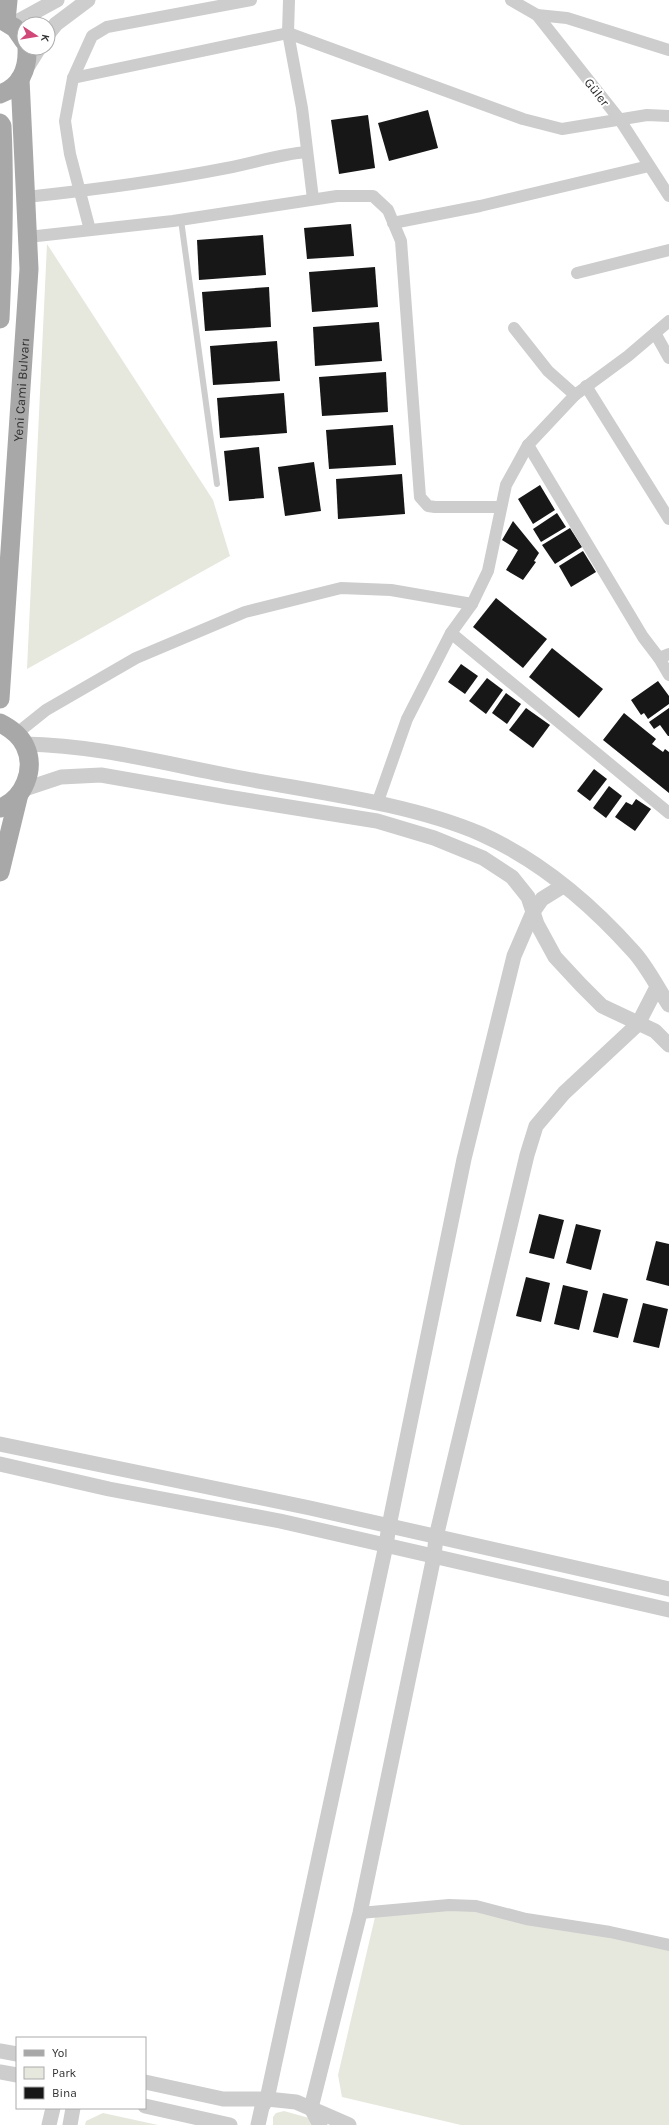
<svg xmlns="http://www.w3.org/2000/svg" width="669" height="2125" viewBox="0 0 669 2125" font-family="Karla,sans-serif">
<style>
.green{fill:#e6e8dd}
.building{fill:#171717}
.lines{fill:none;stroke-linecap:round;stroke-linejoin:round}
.service{stroke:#cdcdcd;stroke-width:6}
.minor{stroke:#cdcdcd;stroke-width:12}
.tertiary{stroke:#cdcdcd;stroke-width:15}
.primary{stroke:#a8a8a8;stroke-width:19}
.labels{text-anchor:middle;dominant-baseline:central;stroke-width:4;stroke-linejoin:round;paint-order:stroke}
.street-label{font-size:13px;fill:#303030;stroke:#fff}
</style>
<rect width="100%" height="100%" fill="#fff"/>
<!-- green -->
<g class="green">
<path d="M47,244L213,500L230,556L27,669Z"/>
<path d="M450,1908L669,1939V2125H461L342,2097L338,2075L375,1917Z"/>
<path d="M284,2111L309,2118L312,2125H273V2117L276,2113Z"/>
<path d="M103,2113L158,2125H85L86,2121Z"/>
</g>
<!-- building -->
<g class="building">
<path d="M428,110L438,148L389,161L378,123Z"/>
<path d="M368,115L375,168L339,174L331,120Z"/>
<path d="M351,224L354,256L307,259L304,228Z"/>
<path d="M263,235L266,275L199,280L197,240Z"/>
<path d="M375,267L378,307L312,312L309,272Z"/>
<path d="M269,287L271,327L205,331L202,292Z"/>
<path d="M379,322L382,361L315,366L313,327Z"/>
<path d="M277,341L280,381L213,385L210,346Z"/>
<path d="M386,372L388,412L322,416L319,377Z"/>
<path d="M284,393L287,433L220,438L217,398Z"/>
<path d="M393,425L396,465L329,469L326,430Z"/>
<path d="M259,447L264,498L229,501L224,451Z"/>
<path d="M314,462L321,511L285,516L278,467Z"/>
<path d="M402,474L405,514L338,519L336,479Z"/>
<path d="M540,485L555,510L533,524L518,499Z"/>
<path d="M557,513L566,527L541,542L533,529Z"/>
<path d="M513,521L539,553L534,561L536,562L523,580L506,570L518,550L502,540Z"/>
<path d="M570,528L582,547L555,564L542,545Z"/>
<path d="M583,551L596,572L571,587L559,566Z"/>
<path d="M496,598L547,639L523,668L473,627Z"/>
<path d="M552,648L603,689L579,718L529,677Z"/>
<path d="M461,664L478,676L465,694L448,682Z"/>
<path d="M487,678L503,690L486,714L469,701Z"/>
<path d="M658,681L669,696V704L648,719L644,713L641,715L631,700Z"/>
<path d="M506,693L521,704L507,724L492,713Z"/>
<path d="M526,708L550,725L533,748L509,730Z"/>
<path d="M669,708V736H668L660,725L654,729L649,722Z"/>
<path d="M624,713L656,739L652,744L663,752L665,749L669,752V793L603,740Z"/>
<path d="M594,769L607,779L590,801L577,791Z"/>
<path d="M609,786L622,796L606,818L593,808Z"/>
<path d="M636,799L651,809L635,831L615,817L626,802L632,805Z"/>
<path d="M539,1214L564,1220L554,1259L529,1253Z"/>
<path d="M576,1224L601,1230L591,1270L566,1263Z"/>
<path d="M656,1241L669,1244V1286L646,1280Z"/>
<path d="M526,1277L550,1283L541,1322L516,1316Z"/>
<path d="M563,1285L588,1291L579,1330L554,1324Z"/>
<path d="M603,1293L628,1299L618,1338L593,1332Z"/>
<path d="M643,1303L668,1309L659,1348L633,1342Z"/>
</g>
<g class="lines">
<!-- service -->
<path class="service" d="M181,220L217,484"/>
<!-- minor -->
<g class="minor">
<path d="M289,0L288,33L302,108L313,199"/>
<path d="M511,0L537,15L620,120L669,196"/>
<path d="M537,15L567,18L669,50"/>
<path d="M73,78L288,33L523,119L562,129L647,115L669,116"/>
<path d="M26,197C93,190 161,181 227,168C254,163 280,154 307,152"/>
<path d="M393,223L480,206L649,166"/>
<path d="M90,230L70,154L65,121L73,78L92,36L107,27L251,0"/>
<path d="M28,237L173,221L337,196H373L388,210L401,241L420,497L428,506L435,507H501"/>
<path d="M577,273L669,250"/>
<path d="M514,328L548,371L575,395"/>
<path d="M655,333L669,358"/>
<path d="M586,386L669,519"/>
<path d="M528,445L643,637L659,658L669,654"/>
<path d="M451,633L669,813"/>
<path d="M659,658L669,675"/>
<path d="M16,734L46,710L136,658L245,612L341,588L391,590L472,604"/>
<path d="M377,804L407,719L451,633L472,604L488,571L506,485L528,445L575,395L628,356L669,321"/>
<path d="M360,1913L449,1905L476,1906L526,1919L610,1932L669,1945"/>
</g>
<!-- tertiary -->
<g class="tertiary">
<path d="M11,25L57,0"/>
<path d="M48,34L56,24L88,0"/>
<path d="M26,69L39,48"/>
<path d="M25,744C96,745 167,764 236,777C314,792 409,803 481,834C539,860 591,904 633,951C647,966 657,987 669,1005"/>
<path d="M22,790L61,777L101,775L227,797L377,821L434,838L483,858L512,877L528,897L537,924L555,957L581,985L602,1006L655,1031L669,1045"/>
<path d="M0,1444L310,1508L669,1589"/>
<path d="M0,1464L109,1489L280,1521L669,1610"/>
<path d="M0,2051L17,2054"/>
<path d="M0,2072L17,2075"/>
<path d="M145,2082L223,2099H267L296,2102L349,2125"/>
<path d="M145,2106L230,2125"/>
<path d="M49,2125L53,2108"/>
<path d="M70,2125L73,2108"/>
<path d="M258,2125L262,2107L267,2099L386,1545L389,1526L464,1159L514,956L533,912L542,899L563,886"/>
<path d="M320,2125L311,2108L360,1913L434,1556L436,1537L527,1155L536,1126L564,1093L638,1024L657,987"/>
</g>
<!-- primary -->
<g class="primary">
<path d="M0,19L15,28L24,41"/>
<path d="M6,21L8,0"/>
<path d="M0,94C21,87 28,68 27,48"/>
<path d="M0,123L2,126C5,191 3,255 0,319"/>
<path id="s1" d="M0,699L29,269L20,79"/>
<path d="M0,723C10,728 20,735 25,746C36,769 24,799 0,808"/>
<path d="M0,872L19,794"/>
</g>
</g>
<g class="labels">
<!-- street labels -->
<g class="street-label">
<text transform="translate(597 92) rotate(52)">Güler</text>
<text stroke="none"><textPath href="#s1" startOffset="310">Yeni Cami Bulvarı</textPath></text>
</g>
</g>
<!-- legend -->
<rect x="16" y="2037" width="130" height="72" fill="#ffffff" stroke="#acacac"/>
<rect x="24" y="2050" width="20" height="6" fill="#a8a8a8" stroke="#acacac"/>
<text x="52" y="2057" font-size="12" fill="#303030">Yol</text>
<rect x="24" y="2067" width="20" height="12" fill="#e6e8dd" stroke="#acacac"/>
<text x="52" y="2077" font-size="12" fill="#303030">Park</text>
<rect x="24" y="2087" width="20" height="12" fill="#171717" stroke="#acacac"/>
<text x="52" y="2097" font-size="12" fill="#303030">Bina</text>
<!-- north arrow -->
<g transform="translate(36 36) rotate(102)"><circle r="19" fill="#ffffff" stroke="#acacac"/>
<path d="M0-3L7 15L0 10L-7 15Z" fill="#d14878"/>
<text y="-6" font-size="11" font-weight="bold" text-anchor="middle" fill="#303030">K</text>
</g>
</svg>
